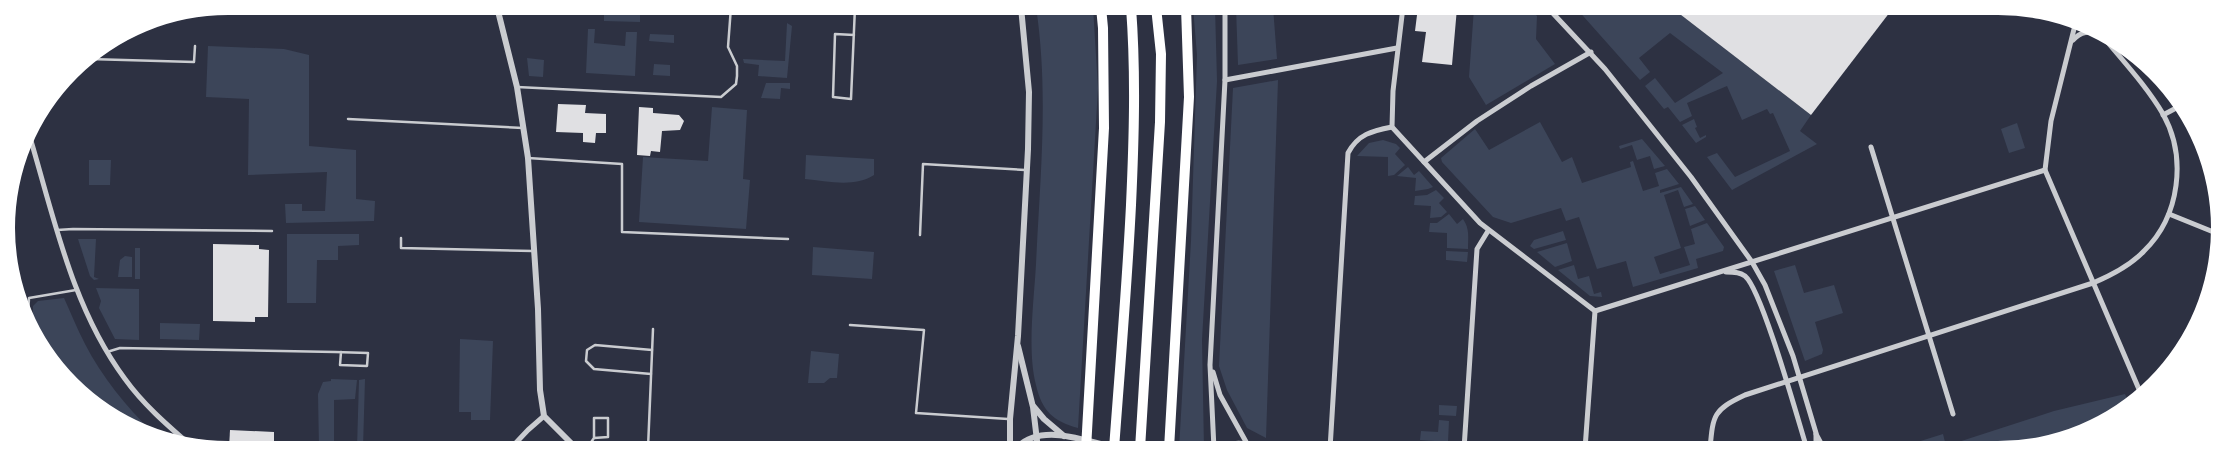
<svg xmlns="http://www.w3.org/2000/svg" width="2226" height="456" viewBox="0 0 2226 456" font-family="Overpass,sans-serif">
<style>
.green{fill:#3c4559}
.building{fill:#e0e0e3}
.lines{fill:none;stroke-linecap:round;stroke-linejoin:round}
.service{stroke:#caccd0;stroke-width:2.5}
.minor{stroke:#caccd0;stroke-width:5}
.tertiary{stroke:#caccd0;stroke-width:6}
.motorway{stroke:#fff;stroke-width:10}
</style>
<rect width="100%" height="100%" fill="#2d3142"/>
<!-- green -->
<g class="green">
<path d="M627,7H640V22L604,21V15L626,13Z"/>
<path d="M1036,7H1093L1098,88L1078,428C1053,421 1042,411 1036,385C1027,350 1034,301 1036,264C1040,178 1049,93 1036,7Z"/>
<path d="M1193,7H1215L1217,81L1202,340L1204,449H1179L1191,241L1197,55Z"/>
<path d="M1236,7H1273L1277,59L1238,65Z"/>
<path d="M1474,8H1529L1537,16L1536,39L1555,64L1486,105L1469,77Z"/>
<path d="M1576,8H1672L1811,115L1800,131L1817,144L1732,190L1707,157L1717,153L1735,177L1790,151L1773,113L1770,114L1767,109L1742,120L1727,86L1687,103L1692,116L1680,122L1668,107L1664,109L1645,86L1655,78L1675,103L1723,73L1670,33L1639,58L1650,72L1640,80Z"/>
<path d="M787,23L792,26L787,78L758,76L759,65L744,63L743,59L785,61Z"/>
<path d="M588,29H595L594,43L625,46L626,32H637L635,76L586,73Z"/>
<path d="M650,34L674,35V43L649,41Z"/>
<path d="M208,46L284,49L309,55V146L356,150V199L375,201L374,221L286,223L285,204H302V211H325L327,172L248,175L249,99L206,97Z"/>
<path d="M527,58L544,60L543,77L529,76Z"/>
<path d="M654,64L670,65V76L653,75Z"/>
<path d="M1278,80L1266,438L1247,428L1227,390L1219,366L1233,88Z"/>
<path d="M766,83H790V89L781,88L780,99L761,98Z"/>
<path d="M712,107L747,110L743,179L750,180L746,229L639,222L643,157L708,161Z"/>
<path d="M1694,119L1697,127L1695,128L1700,138L1706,135V137L1696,143L1682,125Z"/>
<path d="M1540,122L1562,162L1572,157L1582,183L1631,167L1630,162L1633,161L1643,191L1659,186L1655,173L1667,169L1679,184L1660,190V193L1681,187L1693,204L1684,207L1678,190L1664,195L1681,248L1654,257L1660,274L1690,265L1684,247L1695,244L1691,229L1707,223L1724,247L1723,251L1696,259L1698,268L1633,287L1626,261L1597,269L1579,217L1566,221L1561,208L1511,223L1493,217L1442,162L1441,158L1475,129L1489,150Z"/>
<path d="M2017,123L2025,148L2009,153L2001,129Z"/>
<path d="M1642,139L1665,166L1654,169L1650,156L1637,160L1632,145L1620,149L1619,146Z"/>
<path d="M1383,140L1396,144L1400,148L1395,154L1405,165L1394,175L1388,176V157L1357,156L1369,143Z"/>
<path d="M806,155L874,159V175C854,188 827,181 805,179Z"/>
<path d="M89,160H111L110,185H89Z"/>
<path d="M1408,167L1414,175L1419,171L1433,187L1428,189L1415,191L1416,178L1397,176Z"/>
<path d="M1436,190L1444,198L1439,203L1447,212L1441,217L1430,218L1431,206L1414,205L1415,196L1427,195Z"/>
<path d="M1695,206L1705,220L1690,226L1685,209Z"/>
<path d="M1449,214L1457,224L1463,219C1470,229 1468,238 1468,249L1447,248V233L1429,232L1430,223H1437Z"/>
<path d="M1563,231L1566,240L1534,249L1530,246L1534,240Z"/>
<path d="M287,234H359V245L338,246V260H317L316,303H287Z"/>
<path d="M78,239H96L94,277L99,279L94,280L90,276Z"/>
<path d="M1567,243L1572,261L1555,267L1537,252Z"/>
<path d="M813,247L874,252L872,279L812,275Z"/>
<rect x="135" y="248" width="5" height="31"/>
<path d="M1446,251L1468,252L1467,262L1446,260Z"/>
<path d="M125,256L132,257V277H118L120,260Z"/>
<path d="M1574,265L1578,279L1589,276L1594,294L1601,292L1602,297L1590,296L1558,270Z"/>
<path d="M1795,265L1804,293L1834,285L1843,313L1815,322L1823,350L1822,354L1805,361L1774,271Z"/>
<path d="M96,288L139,289V340L115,339L99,308L101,301Z"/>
<path d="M64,298C71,313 77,329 85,344C102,377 126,406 152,432L117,420L61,374L33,325V306L38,301Z"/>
<path d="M160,323L200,324L199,340L160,339Z"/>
<path d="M460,339L493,341L490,420H471V412H459Z"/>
<path d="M811,351L839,354L837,378H830L824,383H808Z"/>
<path d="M331,379L357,380L355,399L334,400V441H354V448H319L318,394L323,382L331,381Z"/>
<path d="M365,379L363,448H357L359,380Z"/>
<path d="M2125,394L2129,403L2096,427L2013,449H1895L1943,434L1946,446L2054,411Z"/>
<path d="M1439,405L1457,406L1456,416L1439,415Z"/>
<path d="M1439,420L1449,421L1448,442L1420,440L1421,431L1438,432Z"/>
<path d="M1047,443H1059L1077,449H1047Z"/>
<path d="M1420,444L1448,446V449H1420Z"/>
</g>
<!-- building -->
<g class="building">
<path d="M1418,7L1457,8L1452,65L1422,62L1426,32L1415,31Z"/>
<path d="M1672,8H1884L1890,12L1811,115Z"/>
<path d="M558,104L586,105L585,113L606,114V133H596L595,143L583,142V133L556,132Z"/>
<path d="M639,107L653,108V113L679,115L684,121L680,130L662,131L660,152L651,151L650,156L637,155Z"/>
<path d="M213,244L259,245V249L269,250L268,317H255V322L213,321Z"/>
<path d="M230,430L274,432V448H229Z"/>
</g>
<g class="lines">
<!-- service -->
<g class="service">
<path d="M854,35L835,34L833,97L851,99L855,7"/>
<path d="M89,59L194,62L195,46"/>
<path d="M517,87L721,97L736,84L737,76V66L728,47L731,7"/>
<path d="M348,119L523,128"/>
<path d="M528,158L622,164V232L788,239"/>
<path d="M57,230L73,229L272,231"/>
<path d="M920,235L923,164L1025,170"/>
<path d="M401,238V248L533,251"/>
<path d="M28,316L29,298L76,290"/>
<path d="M850,325L924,330L916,413L1008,419"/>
<path d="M107,352L120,348L335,352L368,353L367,366L340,365L341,352"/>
<path d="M651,374L594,369L586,361L587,350L595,345L652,350"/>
<path d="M587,448L594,438V418H608V437L594,438"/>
<path d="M648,448L653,329"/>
</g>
<!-- minor -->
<g class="minor">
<path d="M1403,7L1393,91L1392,127L1480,223L1595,311L2045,170"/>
<path d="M1548,8L1605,69L1691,177L1752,262L1765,285L1793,356L1816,433V449"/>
<path d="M2075,25L2051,121L2045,170L2141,394"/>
<path d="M2073,40C2081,31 2089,31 2101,34"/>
<path d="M1225,80L1397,48"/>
<path d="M2163,115L2180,106"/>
<path d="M29,134C54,217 72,308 125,379C143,404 166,424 189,444"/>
<path d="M1871,147L1953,414"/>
<path d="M1424,162L1477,121L1531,86L1591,52"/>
<path d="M2169,214L2216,233"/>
<path d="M1726,272C1733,272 1740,272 1745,276C1762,290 1798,420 1807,449"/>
<path d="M1213,372L1220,395L1250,449"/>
<path d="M1816,434L1824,449"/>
<path d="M511,448L528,430L544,416"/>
<path d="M1214,449L1210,365L1225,80V7"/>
<path d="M1219,449C1228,443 1236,442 1247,444"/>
<path d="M1330,449L1348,153C1358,134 1372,131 1392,127"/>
<path d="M1464,449L1477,249L1488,231"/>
<path d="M1585,449L1595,311"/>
<path d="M1710,449C1713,415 1713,410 1745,395L2093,283C2112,275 2130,266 2144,251C2180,216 2187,157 2163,114C2146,85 2121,59 2100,33"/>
</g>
<!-- tertiary -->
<g class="tertiary">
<path d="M497,7L517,87L528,158L538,309L540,390L544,416L576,448"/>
<path d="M1018,346L1033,407L1038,449"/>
<path d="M1034,407L1044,419L1064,436"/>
<path d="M1010,448V419L1018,336L1028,149L1029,92L1021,7"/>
<path d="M1016,449C1040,421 1089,442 1119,449"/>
</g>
<!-- motorway -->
<g class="motorway">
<path d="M1086,449L1104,128L1103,28L1101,7"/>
<path d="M1114,449C1120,367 1127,286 1131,205C1134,139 1136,74 1131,7"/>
<path d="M1140,449L1160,122L1161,54L1156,7"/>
<path d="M1169,449L1189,97L1186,7"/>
</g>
</g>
<!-- crop -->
<path d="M0 0H2226V456H0ZM228 15H1998A213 213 0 0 1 2211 228V228A213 213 0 0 1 1998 441H228A213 213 0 0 1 15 228V228A213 213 0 0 1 228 15Z" fill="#fff" fill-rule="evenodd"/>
</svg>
